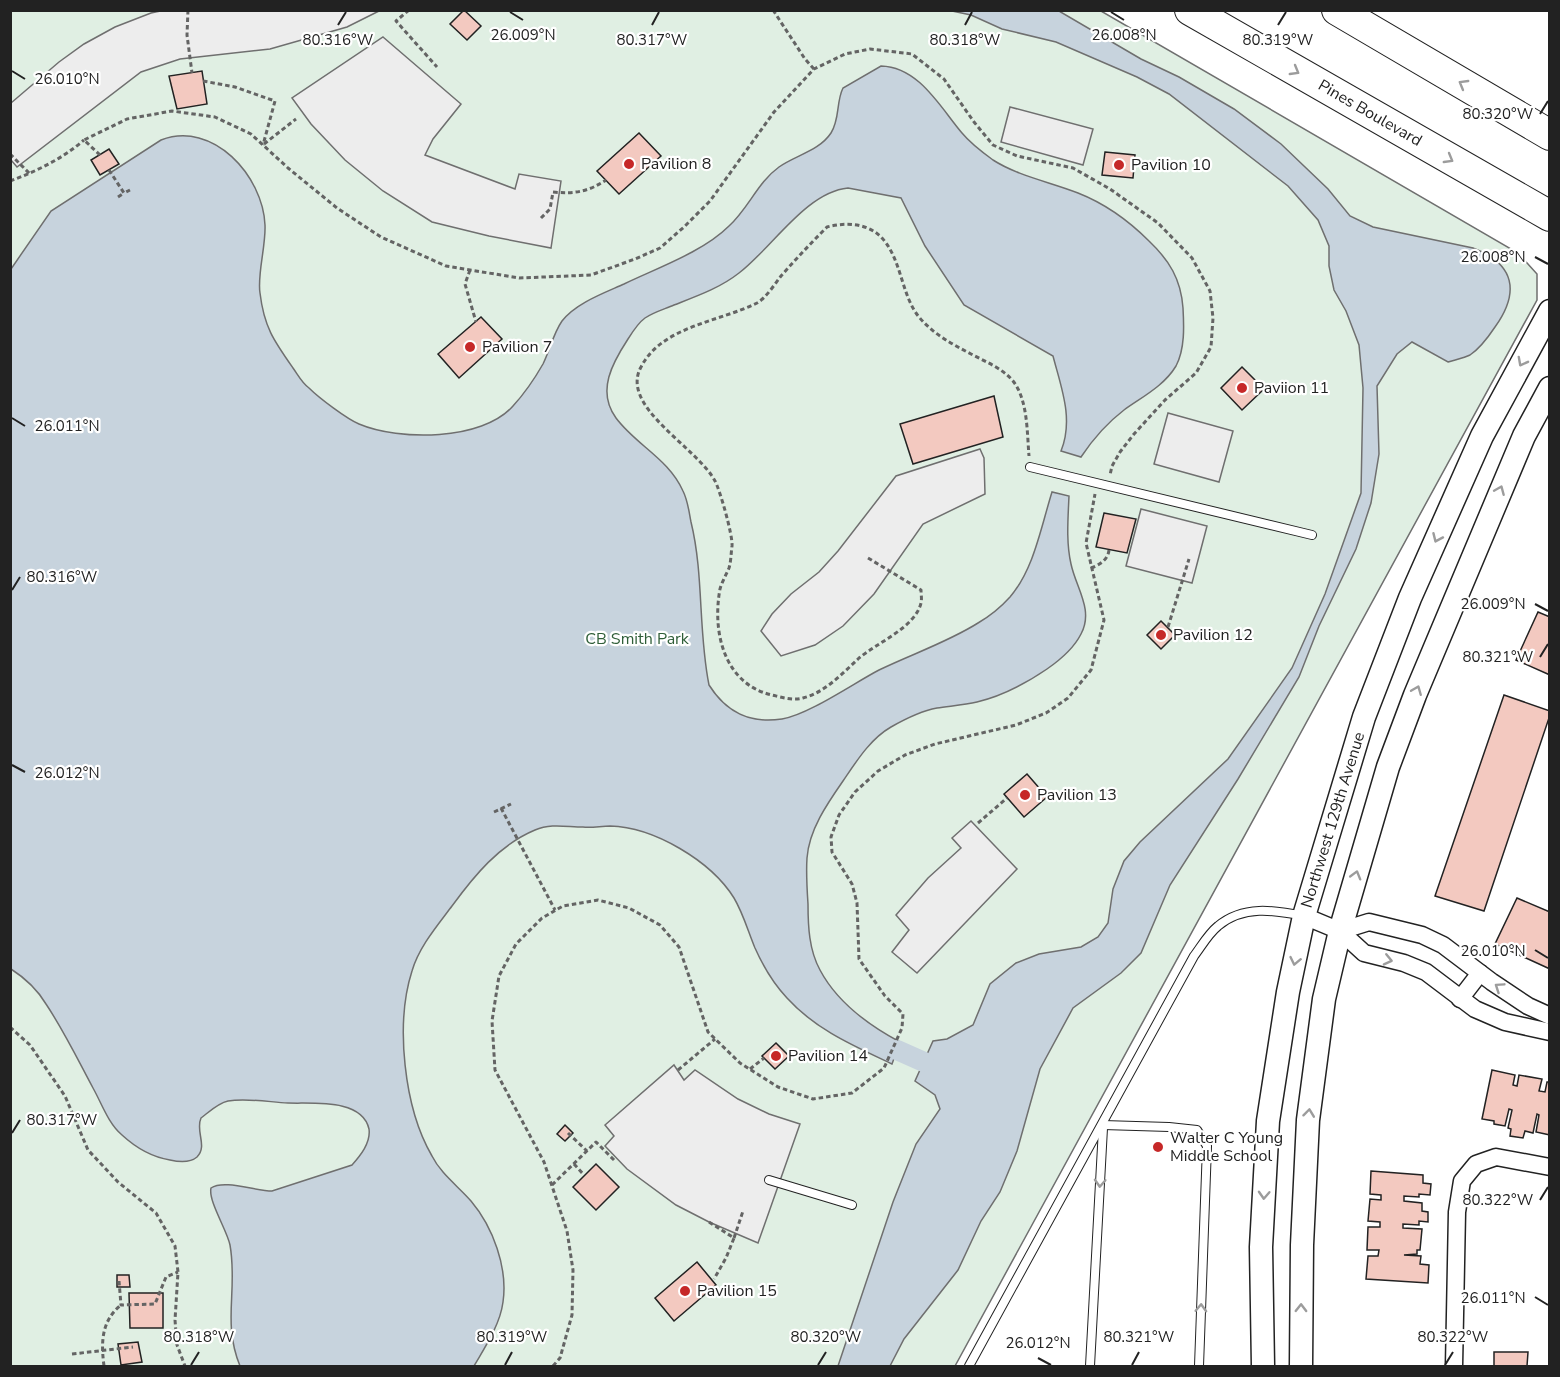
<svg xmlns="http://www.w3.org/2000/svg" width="1560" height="1377" viewBox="0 0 1560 1377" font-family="'Nunito Sans',sans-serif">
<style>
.green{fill:#e0efe3;stroke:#6f6f6f;stroke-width:1.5}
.parking{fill:#ededed;stroke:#6f6f6f;stroke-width:1.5}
.water{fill:#c7d3dd;stroke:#6f6f6f;stroke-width:1.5}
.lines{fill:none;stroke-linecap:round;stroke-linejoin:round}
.canal{stroke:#c7d3dd;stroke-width:20}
.building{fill:#f3c9c0;stroke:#222;stroke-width:1.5}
.lane-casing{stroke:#222;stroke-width:10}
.street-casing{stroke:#222;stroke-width:19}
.secondary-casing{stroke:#222;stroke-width:25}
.highway-casing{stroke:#222;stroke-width:32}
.path{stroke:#646464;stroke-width:3;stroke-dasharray:4.5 3;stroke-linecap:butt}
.lane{stroke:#fff;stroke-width:8}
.street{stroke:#fff;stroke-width:16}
.secondary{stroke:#fff;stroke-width:22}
.highway{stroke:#fff;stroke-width:30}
.oneway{stroke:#9c9c9c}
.ticks{fill:none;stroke:#222;stroke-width:2}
.poi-dot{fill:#c62828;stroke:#fff;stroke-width:2}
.labels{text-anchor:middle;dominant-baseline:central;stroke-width:4.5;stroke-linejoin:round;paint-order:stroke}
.street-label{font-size:16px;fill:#222;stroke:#fff}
.poi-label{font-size:16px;fill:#222;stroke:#fff;text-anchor:start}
.park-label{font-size:16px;fill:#2f5e38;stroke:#fff}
.ticks-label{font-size:15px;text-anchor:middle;fill:#222;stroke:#fff;stroke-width:4.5;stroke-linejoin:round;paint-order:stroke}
</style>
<rect width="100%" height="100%" fill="#fff"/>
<!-- green -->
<path class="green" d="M10,11H1101L1518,253L1537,274V300L955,1366H11Z"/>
<!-- parking -->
<g class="parking">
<path d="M165,10L379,11L347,27L270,49L180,59L141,72L17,167L11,160V103L59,62L84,44L115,27L151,13Z"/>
<path d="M383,37L461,104L433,139L425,155L515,189L519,174L561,181L551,248L489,236L432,222L383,191L345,160L311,124L292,98Z"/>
<path d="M1010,107L1093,129L1083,165L1001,142Z"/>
<path d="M1168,413L1233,431L1219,482L1154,464Z"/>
<path d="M980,449L984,458L985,494L923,524L874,594L843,626L815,645L781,656L761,631L772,614L791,594L819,572L838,551L896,476Z"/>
<path d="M1141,509L1207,526L1192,583L1126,566Z"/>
<path d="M971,821L1017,869L917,973L892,952L909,930L896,915L928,878L961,848L952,838Z"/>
<path d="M674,1065L684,1080L695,1070L738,1099L769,1114L800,1124L758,1243L709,1222L676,1205L627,1169L605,1146L614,1136L605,1125Z"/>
</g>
<!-- water -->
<g class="water">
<path d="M952,11H1059L1141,59L1179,77L1234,109L1281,144L1328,189L1350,216L1373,227L1473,248C1515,264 1520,292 1495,327C1489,336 1479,349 1470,355C1464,358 1454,360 1448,362L1412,342L1397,354L1377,386L1379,454L1371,503L1356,549L1319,626L1299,677L1238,779L1170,885L1141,953L1121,973L1073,1008L1040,1069L1017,1151L1000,1192L981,1221L958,1270L904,1339L890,1366H838L893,1202L916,1144L940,1109L935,1095L915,1081L933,1041L947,1039L973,1025L990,984L1016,963L1039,954L1081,947L1098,937L1108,923L1113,889L1124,861L1140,842L1228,759L1292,668L1325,594L1361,493L1363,388L1359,345L1346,311L1334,290L1329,266V246L1318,220L1288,186L1169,94L1137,77L1056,42L1002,29L971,15Z"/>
<path d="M881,66C919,67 940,107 962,133C971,144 982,152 993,160C1018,176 1050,182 1078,193C1106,204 1128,220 1149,241C1169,260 1181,279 1183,308C1184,326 1185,349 1176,366C1164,386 1142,397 1124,410C1107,423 1093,439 1081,457L1061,451C1074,419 1061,387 1053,356L964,305L925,246L901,198L848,188C806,192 772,248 739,273C720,288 697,296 674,305C665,309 654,312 645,318C638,323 633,331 628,339C613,362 596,391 616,418C636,445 669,459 683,491C688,501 689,512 691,522C704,575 698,631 709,685C726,712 749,724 782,719C808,715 854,683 879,670C912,654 948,642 978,623C990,616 1001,607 1010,597C1034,569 1041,527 1052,492L1069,496C1068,519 1066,542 1071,564C1076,588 1094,610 1081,634C1074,648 1060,660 1047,669C1025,684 1003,696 977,702C964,705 950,706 937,708C921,711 905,719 891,727C870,739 856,762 843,781C827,804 809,830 807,858C806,873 807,889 808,904C808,926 809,950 820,970C837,1002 870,1026 900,1042L892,1064C854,1046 816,1030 787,998C773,983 763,966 755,948C748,931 743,913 734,898C711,861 654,827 610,826C601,826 592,828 583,827C567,827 551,823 535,830C499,845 474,876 452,906C437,926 419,947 412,971C395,1024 404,1108 432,1156C441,1174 458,1186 471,1201C493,1227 508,1268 503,1302C500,1325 485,1347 474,1366H240C222,1322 238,1290 230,1245C227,1230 208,1201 211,1188C224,1179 255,1191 272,1191L352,1165C360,1156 371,1143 369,1129C362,1098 312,1104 288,1103C269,1102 247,1098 228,1101C218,1103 209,1112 201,1118C195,1131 208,1146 197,1157C190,1163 179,1162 170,1160C152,1157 135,1147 122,1135C108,1123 102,1104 93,1088C78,1060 64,1031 46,1004C37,989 25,978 11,969V269L51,211L161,140C213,120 263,176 265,225C266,246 257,275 260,293C264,327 274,341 293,368C298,375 302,383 309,388C319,398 347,419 359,424C399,441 482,441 513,406C524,394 535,378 543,364C550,350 553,334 562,321C576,303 604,293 624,284C657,268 703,252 729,226C748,209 758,182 779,167C796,155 819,151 831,133C840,119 836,102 843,88Z"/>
</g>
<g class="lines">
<!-- canal -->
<path class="canal" d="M897,1050L924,1062"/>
</g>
<!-- building -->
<g class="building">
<path d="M464,10L481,26L467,40L450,24Z"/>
<path d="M202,71L207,104L177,109L169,76Z"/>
<path d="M639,133L661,156L619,194L597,171Z"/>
<path d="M109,149L119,164L100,175L91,160Z"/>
<path d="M1105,152L1135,155L1133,178L1102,175Z"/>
<path d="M481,317L502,339L459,378L438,354Z"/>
<path d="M1242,367L1264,389L1242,410L1221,388Z"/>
<path d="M994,396L1003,437L913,464L900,424Z"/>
<path d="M1104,513L1136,519L1127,553L1096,547Z"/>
<path d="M1538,612L1550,617V675L1516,660Z"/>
<path d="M1161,621L1175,635L1161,649L1147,635Z"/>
<path d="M1504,695L1550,711V715L1484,911L1435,896Z"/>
<path d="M1027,774L1047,797L1024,817L1004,794Z"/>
<path d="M1517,898L1550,912V969L1495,944Z"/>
<path d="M776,1043L789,1056L775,1069L762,1056Z"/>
<path d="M1492,1070L1515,1075L1513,1085L1517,1086L1519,1075L1542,1079L1539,1091L1545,1092L1547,1082H1550V1135L1536,1132L1539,1115L1537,1114L1533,1133L1525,1131L1523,1138L1510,1136L1511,1129L1508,1128L1512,1110L1509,1109L1505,1126L1494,1124V1121L1482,1119Z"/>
<path d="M565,1125L573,1133L565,1141L557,1134Z"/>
<path d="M596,1164L619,1187L596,1210L573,1187Z"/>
<path d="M1371,1171L1423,1175V1183L1431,1184L1430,1195L1419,1194V1197L1404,1196V1201L1422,1203V1211L1428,1212V1222L1419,1221V1225L1403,1224V1228L1422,1229L1420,1250H1417V1254L1404,1255L1421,1256L1420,1264L1429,1265L1428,1283L1366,1279L1368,1256H1378L1379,1250H1367L1368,1227H1380V1222L1368,1221L1370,1199L1381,1200V1195L1370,1194Z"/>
<path d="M697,1262L716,1285L674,1321L655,1298Z"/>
<path d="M117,1275H129L130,1287H117Z"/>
<path d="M129,1293H163V1328H130Z"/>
<path d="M138,1342L142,1362L121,1365L118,1344Z"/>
<path d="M1494,1352H1528L1527,1366H1494Z"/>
</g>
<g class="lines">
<!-- lane casing -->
<g class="lane-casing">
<g id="lane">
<path d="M1030,467L1312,535"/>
<path d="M1103,1125L1169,1127L1197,1130L1207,1146L1199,1366"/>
<path d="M769,1180L852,1205"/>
<path d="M969,1366L1194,956C1201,947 1208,934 1218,926C1243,905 1274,910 1304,916"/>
<path d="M1090,1366L1103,1128"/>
</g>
</g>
<!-- street casing -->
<g class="street-casing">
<g id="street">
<path d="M1304,916L1340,931L1364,953L1404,963L1426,972L1475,1009L1505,1022L1550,1032"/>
<path d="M1340,931L1369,922L1422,935L1443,945L1492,982L1528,1006L1550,1016"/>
<path d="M1460,999L1480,973"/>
<path d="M1454,1366L1457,1212L1462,1181L1476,1164L1496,1157L1550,1167"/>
</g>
</g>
<!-- secondary casing -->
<g class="secondary-casing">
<g id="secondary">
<path d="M1263,1366L1261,1247L1268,1121L1288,992L1304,916L1364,717L1410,598L1482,436L1550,311"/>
<path d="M1301,1366L1302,1245L1308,1120L1324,999L1340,931L1388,767L1415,695L1524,436L1550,388"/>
</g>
</g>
<!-- highway casing -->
<g class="highway-casing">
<g id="highway">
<path d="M1190,10L1550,216"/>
<path d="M1337,10L1550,135"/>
</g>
</g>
<!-- path -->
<g class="path">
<path d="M188,10L187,35L192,73"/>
<path d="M409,10L396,21L437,67"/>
<path d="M773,10L805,59L814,69"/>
<path d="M203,81L235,87L275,101L263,145"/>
<path d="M264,144L296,119"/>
<path d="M10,154L30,174"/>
<path d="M100,155L84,140L127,119L172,111L215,117L251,134L288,168L337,208L381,237L446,266L519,278L591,275L635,259L660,248L684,227L710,201L774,112L814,69L845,54L870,49L912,54L944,79L974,122L993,145L1017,156L1073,168L1110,189L1158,223L1192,258L1210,291L1213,318L1211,347L1196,373L1165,400L1134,434L1120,452L1112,466L1110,475"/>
<path d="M109,170L124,193L130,190"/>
<path d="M10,181C37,171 62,159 84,140"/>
<path d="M118,197L124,193"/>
<path d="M541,218L550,209L553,192C574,194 588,192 606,180"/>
<path d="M470,270L465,284L476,322"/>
<path d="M868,558L921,590C921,594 922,599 921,603C915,628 876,643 858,659C842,674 824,693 803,698C793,701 781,697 772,695C724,684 712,632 720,589C722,582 726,575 729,568C731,562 731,553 732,546C733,536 720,490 715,481C697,447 619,407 641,367C662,326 719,322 757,303C766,298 774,285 781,276C796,259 811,243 827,227C846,222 868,223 882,238C902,260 901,295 919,317C933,334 952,344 971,354C986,362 1002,368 1013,381C1028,400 1027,433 1029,456"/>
<path d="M1091,568C1099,565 1108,560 1109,550"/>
<path d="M1168,627L1189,559"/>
<path d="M501,808L555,910"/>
<path d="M494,812L511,804"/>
<path d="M978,823L1007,798"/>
<path d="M10,1027L30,1045L65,1096L88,1150L118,1182L156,1213L175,1246L178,1272L175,1320L177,1345L185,1366"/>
<path d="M750,1069L764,1058"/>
<path d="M678,1070L715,1039"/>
<path d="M568,1133L587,1151"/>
<path d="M574,1164L584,1175"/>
<path d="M552,1185L596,1142L616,1162"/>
<path d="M709,1222L734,1238L726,1258L714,1279"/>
<path d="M734,1238L743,1211"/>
<path d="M119,1281L121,1305L155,1304L166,1277L178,1272"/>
<path d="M72,1354L133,1347"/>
<path d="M104,1366C101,1343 101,1321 121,1305"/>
<path d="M553,1366L560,1358L572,1315L573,1270L567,1231L544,1162L495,1070L492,1021L499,976L516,944L542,918L563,906L598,900L629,908L660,925L679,947L708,1032L740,1063L778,1087L813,1099L852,1093L884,1068L902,1028L903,1014L885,996L859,959L857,903L852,884L832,852L831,837L839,815L855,792L878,771L905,755L935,744L1016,725L1046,713L1068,698L1091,670L1104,620L1086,543L1095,494"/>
</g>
<!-- lane -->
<use href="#lane" class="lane"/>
<!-- street -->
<use href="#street" class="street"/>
<!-- secondary -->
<use href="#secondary" class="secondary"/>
<!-- highway -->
<use href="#highway" class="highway"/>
</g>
<!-- one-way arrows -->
<defs><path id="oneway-chevron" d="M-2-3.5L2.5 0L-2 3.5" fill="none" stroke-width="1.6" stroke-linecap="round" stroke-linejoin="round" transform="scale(1.5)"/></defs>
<g class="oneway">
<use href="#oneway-chevron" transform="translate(1295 71) rotate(30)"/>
<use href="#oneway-chevron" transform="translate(1463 84) rotate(-150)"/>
<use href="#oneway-chevron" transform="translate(1449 159) rotate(30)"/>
<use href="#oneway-chevron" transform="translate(1522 362) rotate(118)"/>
<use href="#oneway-chevron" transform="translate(1500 490) rotate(-67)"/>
<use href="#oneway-chevron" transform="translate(1437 538) rotate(114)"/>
<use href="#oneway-chevron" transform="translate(1417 690) rotate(-68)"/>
<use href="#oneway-chevron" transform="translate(1356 875) rotate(-74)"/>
<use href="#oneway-chevron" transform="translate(1388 960) rotate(13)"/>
<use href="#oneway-chevron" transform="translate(1295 961) rotate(102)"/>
<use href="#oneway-chevron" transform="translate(1499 987) rotate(-146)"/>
<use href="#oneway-chevron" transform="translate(1309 1113) rotate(-83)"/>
<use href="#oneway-chevron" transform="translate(1100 1183) rotate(93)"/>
<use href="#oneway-chevron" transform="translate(1264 1195) rotate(93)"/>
<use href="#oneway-chevron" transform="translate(1201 1308) rotate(-88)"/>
<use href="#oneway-chevron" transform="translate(1301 1308) rotate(-89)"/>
</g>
<!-- ticks -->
<path class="ticks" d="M510,12L523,20M1111,12L1124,20M338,25L346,12M652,25L659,12M965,25L972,12M1278,25L1286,12M12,71L25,79M1540,114L1548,101M1535,257L1548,264M12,418L25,426M12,590L20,577M1535,604L1548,611M1540,657L1548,644M12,765L25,772M1535,950L1548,958M12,1133L20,1120M1540,1200L1548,1187M1535,1297L1548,1305M1038,1358L1051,1365M191,1365L199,1352M505,1365L512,1352M818,1365L826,1352M1132,1365L1139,1352M1445,1365L1453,1352"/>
<!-- markers -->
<g class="poi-dot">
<circle cx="629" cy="164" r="6"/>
<circle cx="1119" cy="165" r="6"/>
<circle cx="470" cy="347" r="6"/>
<circle cx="1242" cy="388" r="6"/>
<circle cx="1161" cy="635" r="6"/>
<circle cx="1025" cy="795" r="6"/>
<circle cx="776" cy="1056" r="6"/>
<circle cx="1158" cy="1147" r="6"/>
<circle cx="685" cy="1291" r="6"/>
</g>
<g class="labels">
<!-- street labels -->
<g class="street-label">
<text transform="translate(1370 113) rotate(30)">Pines Boulevard</text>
<text transform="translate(1333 820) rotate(-73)">Northwest 129th Avenue</text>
</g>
<!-- poi labels -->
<g class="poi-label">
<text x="641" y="164">Pavilion 8</text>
<text x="1131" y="165">Pavilion 10</text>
<text x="482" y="347">Pavilion 7</text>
<text x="1254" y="388">Paviion 11</text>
<text x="1173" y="635">Pavilion 12</text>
<text x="1037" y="795">Pavilion 13</text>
<text x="788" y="1056">Pavilion 14</text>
<text x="1170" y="1138">Walter C Young<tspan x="1170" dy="18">Middle School</tspan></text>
<text x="697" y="1291">Pavilion 15</text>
</g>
<!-- park labels -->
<g class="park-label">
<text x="637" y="639">CB Smith Park</text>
</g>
</g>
<g class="ticks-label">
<text x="523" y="40">26.009°N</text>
<text x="1124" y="40">26.008°N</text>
<text x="338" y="45">80.316°W</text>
<text x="965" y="45">80.318°W</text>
<text x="1278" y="45">80.319°W</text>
<text x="652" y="45">80.317°W</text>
<text x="67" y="84">26.010°N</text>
<text x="1498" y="119">80.320°W</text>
<text x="1493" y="262">26.008°N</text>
<text x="67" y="431">26.011°N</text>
<text x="62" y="582">80.316°W</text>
<text x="1493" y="609">26.009°N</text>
<text x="1498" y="662">80.321°W</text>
<text x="67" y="778">26.012°N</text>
<text x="1493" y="956">26.010°N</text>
<text x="62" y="1125">80.317°W</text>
<text x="1498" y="1205">80.322°W</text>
<text x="1493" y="1303">26.011°N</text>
<text x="199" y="1342">80.318°W</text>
<text x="512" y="1342">80.319°W</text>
<text x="826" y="1342">80.320°W</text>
<text x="1139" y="1342">80.321°W</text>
<text x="1453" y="1342">80.322°W</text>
<text x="1038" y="1348">26.012°N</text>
</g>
<!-- border -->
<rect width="1560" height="1377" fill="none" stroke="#222222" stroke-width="24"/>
</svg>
